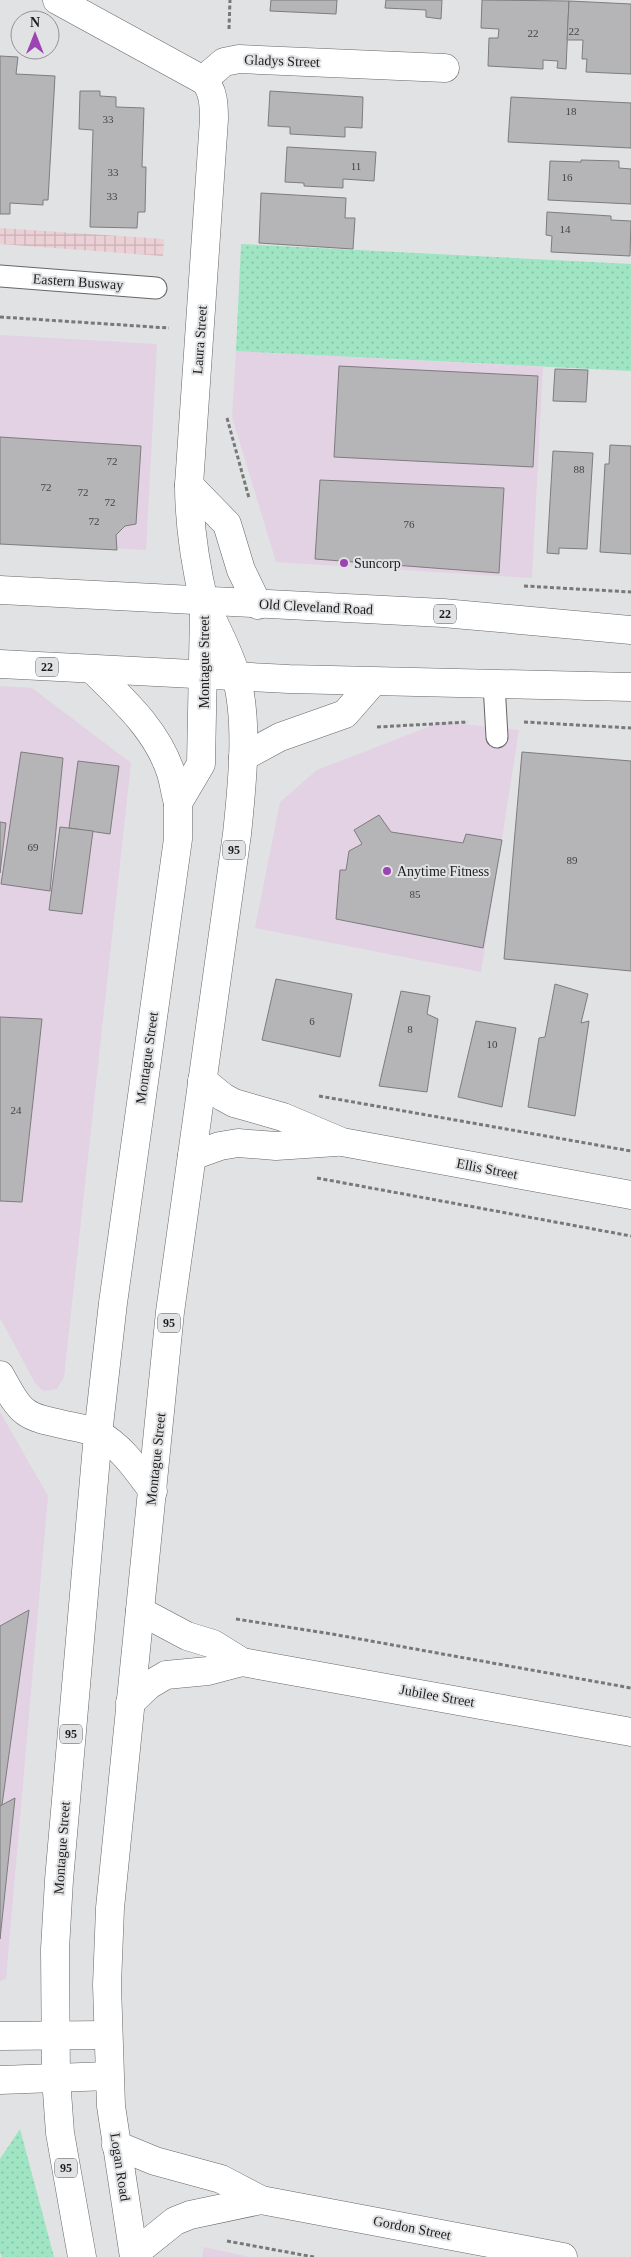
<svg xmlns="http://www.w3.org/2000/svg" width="631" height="2257" viewBox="0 0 631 2257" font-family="Georgia,serif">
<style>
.commercial{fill:#e3d2e3}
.industrial{fill:url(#industrial-grid)}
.grass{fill:url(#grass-dots)}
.building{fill:#b5b4b6;stroke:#7d7c7e}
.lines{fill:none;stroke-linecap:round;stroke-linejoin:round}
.lane-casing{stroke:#666668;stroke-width:23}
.street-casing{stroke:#666668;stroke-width:29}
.primary-casing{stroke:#666668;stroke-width:29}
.highway-casing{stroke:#666668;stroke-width:29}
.path{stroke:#787879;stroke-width:3;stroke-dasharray:4 2.5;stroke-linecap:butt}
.lane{stroke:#fff;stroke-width:21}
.street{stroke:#fff;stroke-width:28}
.primary{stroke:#fff;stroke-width:28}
.highway{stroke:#fff;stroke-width:28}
.poi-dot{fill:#9c44b1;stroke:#e1e2e4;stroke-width:2}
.labels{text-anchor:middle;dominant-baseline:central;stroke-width:4;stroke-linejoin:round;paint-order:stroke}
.number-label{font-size:11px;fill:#444445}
.shield{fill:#e1e2e4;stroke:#58595a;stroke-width:1}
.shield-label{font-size:12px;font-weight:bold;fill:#1e1e1f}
.street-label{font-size:14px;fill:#1e1e1f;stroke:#e1e2e4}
.poi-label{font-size:14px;fill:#1e1e1f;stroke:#e1e2e4;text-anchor:start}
</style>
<defs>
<pattern id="industrial-grid" width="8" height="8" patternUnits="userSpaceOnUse" patternTransform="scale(1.25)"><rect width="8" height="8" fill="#ebd0d6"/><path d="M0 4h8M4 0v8" fill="none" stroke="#c9b2b7"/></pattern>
<pattern id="grass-dots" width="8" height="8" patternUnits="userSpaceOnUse" patternTransform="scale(1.25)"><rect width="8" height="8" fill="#9fe4c3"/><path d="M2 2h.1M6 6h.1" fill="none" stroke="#88c3a7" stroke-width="1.8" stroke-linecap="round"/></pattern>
</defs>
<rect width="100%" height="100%" fill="#e1e2e4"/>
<!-- commercial -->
<g class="commercial">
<path d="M0,335L157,344L146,550L0,542Z"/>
<path d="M236,351L543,367L532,578L276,562L232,417Z"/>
<path d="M0,686L32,688L131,763L64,1377L57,1389L43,1391L35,1383L0,1318Z"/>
<path d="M441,722L519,730L481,972L255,928L280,802L317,770Z"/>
<path d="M0,1412L48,1496L6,1979L0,1981Z"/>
<path d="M204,2247L249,2257H202Z"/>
</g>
<!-- industrial -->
<path class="industrial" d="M0,228L164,239L163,256L0,244Z"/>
<!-- grass -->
<g class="grass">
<path d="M241,244L631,264V371L236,351Z"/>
<path d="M20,2129L54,2257H2L0,2253V2159Z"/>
</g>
<!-- building -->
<g class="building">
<path d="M271,0H337L336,14L270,11Z"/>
<path d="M386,0H442L441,19L426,17V10L385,8Z"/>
<path d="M482,0L569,1L566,69L557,68L558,61L543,60V69L488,66L489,38H498L499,29L481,28Z"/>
<path d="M569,1L631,4V74L586,72L587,59H582L583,40H567Z"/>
<path d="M0,56L18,57L16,74L55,76L48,200H43V205L10,203V214H0Z"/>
<path d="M80,91H100V96L116,97V107L144,108L142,167H146L145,212H138L137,228L90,227L93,130L79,129Z"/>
<path d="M270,91L363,97L362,128L345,127V137L290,134V127L268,126Z"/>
<path d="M511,97L631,103V148L508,142Z"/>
<path d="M287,147L376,152L374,181L343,179V188L304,186V183L285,182Z"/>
<path d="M581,160L619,161V168L631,169V204L548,200L550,161L581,162Z"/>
<path d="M261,193L346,198L345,218H355L353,249L259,243Z"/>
<path d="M547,212L611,216V220L631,221L630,256L551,252L552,236L546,235Z"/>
<path d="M339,366L538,376L533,467L334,457Z"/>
<path d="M555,369L588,370L586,402L553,401Z"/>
<path d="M0,437L141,446L136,524L125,526L116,535L117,550L0,544Z"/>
<path d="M610,445L631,446V554L600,552L605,464H609Z"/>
<path d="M553,451L593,453L587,549L559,548V554L547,553Z"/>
<path d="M320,480L504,488L499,573L315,559Z"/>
<path d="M21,752L63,758L50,891L1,884Z"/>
<path d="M522,752L631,761V971L504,959Z"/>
<path d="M78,761L119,766L110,834L69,828Z"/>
<path d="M379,815L391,832L463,843L466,834L502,840L483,948L336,919L340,870H346L349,851L362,844L354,830Z"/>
<path d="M0,822L6,823L0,873Z"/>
<path d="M60,827L93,831L82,914L49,910Z"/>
<path d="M276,979L352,994L340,1057L262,1040Z"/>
<path d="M555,984L588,994L581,1023L589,1021L575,1116L528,1107L539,1038L545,1037Z"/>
<path d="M401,991L430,996L427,1014L438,1019L427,1092L379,1086Z"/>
<path d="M0,1017L42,1019L22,1202L0,1201Z"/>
<path d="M476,1021L516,1028L502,1107L458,1097Z"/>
<path d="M29,1610L2,1805L0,1806V1626Z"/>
<path d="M15,1798L0,1939V1806Z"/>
</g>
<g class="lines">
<!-- lane casing -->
<g class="lane-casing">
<g id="lane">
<path d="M0,276L156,288"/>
<path d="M494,684L497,737"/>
</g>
</g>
<!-- street casing -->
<g class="street-casing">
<g id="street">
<path d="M57,0L203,80L224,62L239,59L445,68"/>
<path d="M203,80C214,89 214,107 214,119L189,485C189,525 195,563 204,602"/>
<path d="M202,1080L223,1097L234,1103L283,1117L342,1142L631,1195"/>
<path d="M192,1156L220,1146L238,1143L276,1146L336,1142"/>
<path d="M0,1375C23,1417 24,1416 70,1426C80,1428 91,1430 100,1435C123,1448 137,1470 153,1491"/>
<path d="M140,1611L187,1636L213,1644L242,1662L631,1732"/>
<path d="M130,1703L149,1685L166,1675L208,1671L242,1662"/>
<path d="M0,2036L107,2035"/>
<path d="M0,2080L109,2076"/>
<path d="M116,2145L155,2161L221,2179L261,2200L563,2257"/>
<path d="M134,2254L175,2221L190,2215L261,2200"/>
</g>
</g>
<!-- primary casing -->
<g class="primary-casing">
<g id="primary">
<path d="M82,2257L60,2133L56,2078L55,1949L59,1880L98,1434L113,1303L178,839V803L201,764L204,611"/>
<path d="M134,2257L111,2106L107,1985L110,1908L170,1312L237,834C242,786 249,722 236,676C229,651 215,626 204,602"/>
</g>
</g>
<!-- highway casing -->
<g class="highway-casing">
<g id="highway">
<path d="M189,485L227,524L241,570L258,605"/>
<path d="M0,590L443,613L631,630"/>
<path d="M0,664L289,679L631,687"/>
<path d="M93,670C124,701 157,730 171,773C174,783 175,793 178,803"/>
<path d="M243,757L280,737L345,714L373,682"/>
</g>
</g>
<!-- path -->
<g class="path">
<path d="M229,29L230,0"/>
<path d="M0,317L169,328"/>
<path d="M227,418L249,498"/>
<path d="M524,586L631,592"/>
<path d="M524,722L631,728"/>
<path d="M377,727L468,722"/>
<path d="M319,1096L631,1151"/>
<path d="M317,1178L631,1236"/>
<path d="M236,1619L332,1634L631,1688"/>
<path d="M227,2241L314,2257"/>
</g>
<!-- lane -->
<use href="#lane" class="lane"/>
<!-- street -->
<use href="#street" class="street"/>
<!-- primary -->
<use href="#primary" class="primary"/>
<!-- highway -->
<use href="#highway" class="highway"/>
</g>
<!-- markers -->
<g class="poi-dot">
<circle cx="344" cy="563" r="5"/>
<circle cx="387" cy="871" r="5"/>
</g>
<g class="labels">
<!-- number labels -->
<g class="number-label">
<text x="574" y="31">22</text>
<text x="533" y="33">22</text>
<text x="571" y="111">18</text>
<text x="108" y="119">33</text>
<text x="356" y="166">11</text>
<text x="113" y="172">33</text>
<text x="567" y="177">16</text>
<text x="112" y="196">33</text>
<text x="565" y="229">14</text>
<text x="112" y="461">72</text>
<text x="579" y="469">88</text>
<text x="46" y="487">72</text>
<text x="83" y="492">72</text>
<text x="110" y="502">72</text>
<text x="94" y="521">72</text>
<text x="409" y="524">76</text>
<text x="33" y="847">69</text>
<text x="572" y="860">89</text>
<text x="415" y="894">85</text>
<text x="312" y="1021">6</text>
<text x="410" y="1029">8</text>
<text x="492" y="1044">10</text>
<text x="16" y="1110">24</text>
</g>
<!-- shield labels -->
<g class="shield">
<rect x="434" y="604.5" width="22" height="19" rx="4"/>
<rect x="36" y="657.5" width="22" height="19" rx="4"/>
<rect x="223" y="840.5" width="22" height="19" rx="4"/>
<rect x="158" y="1313.5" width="22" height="19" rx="4"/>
<rect x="60" y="1724.5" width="22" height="19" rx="4"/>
<rect x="55" y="2158.5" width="22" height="19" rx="4"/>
</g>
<g class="shield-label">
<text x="445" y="614">22</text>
<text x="47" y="667">22</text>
<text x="234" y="850">95</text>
<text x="169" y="1323">95</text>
<text x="71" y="1734">95</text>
<text x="66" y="2168">95</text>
</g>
<!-- street labels -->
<g class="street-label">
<text transform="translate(282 61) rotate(2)">Gladys Street</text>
<text transform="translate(78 282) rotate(4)">Eastern Busway</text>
<text transform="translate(200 340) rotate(-86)">Laura Street</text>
<text transform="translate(316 607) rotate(3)">Old Cleveland Road</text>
<text transform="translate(204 662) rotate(-90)">Montague Street</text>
<text transform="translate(147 1058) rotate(-82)">Montague Street</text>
<text transform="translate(487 1169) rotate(11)">Ellis Street</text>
<text transform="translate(156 1459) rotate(-84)">Montague Street</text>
<text transform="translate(437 1696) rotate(10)">Jubilee Street</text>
<text transform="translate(62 1848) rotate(-86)">Montague Street</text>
<text transform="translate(120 2167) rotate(81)">Logan Road</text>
<text transform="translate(412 2228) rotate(11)">Gordon Street</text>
</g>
<!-- poi labels -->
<g class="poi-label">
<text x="354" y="563">Suncorp</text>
<text x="397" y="871">Anytime Fitness</text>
</g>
</g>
<!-- north arrow -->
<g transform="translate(35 35)"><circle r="24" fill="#e1e2e4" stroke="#939495"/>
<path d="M0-4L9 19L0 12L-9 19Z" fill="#9c44b1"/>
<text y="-8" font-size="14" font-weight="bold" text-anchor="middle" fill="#1e1e1f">N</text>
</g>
</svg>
